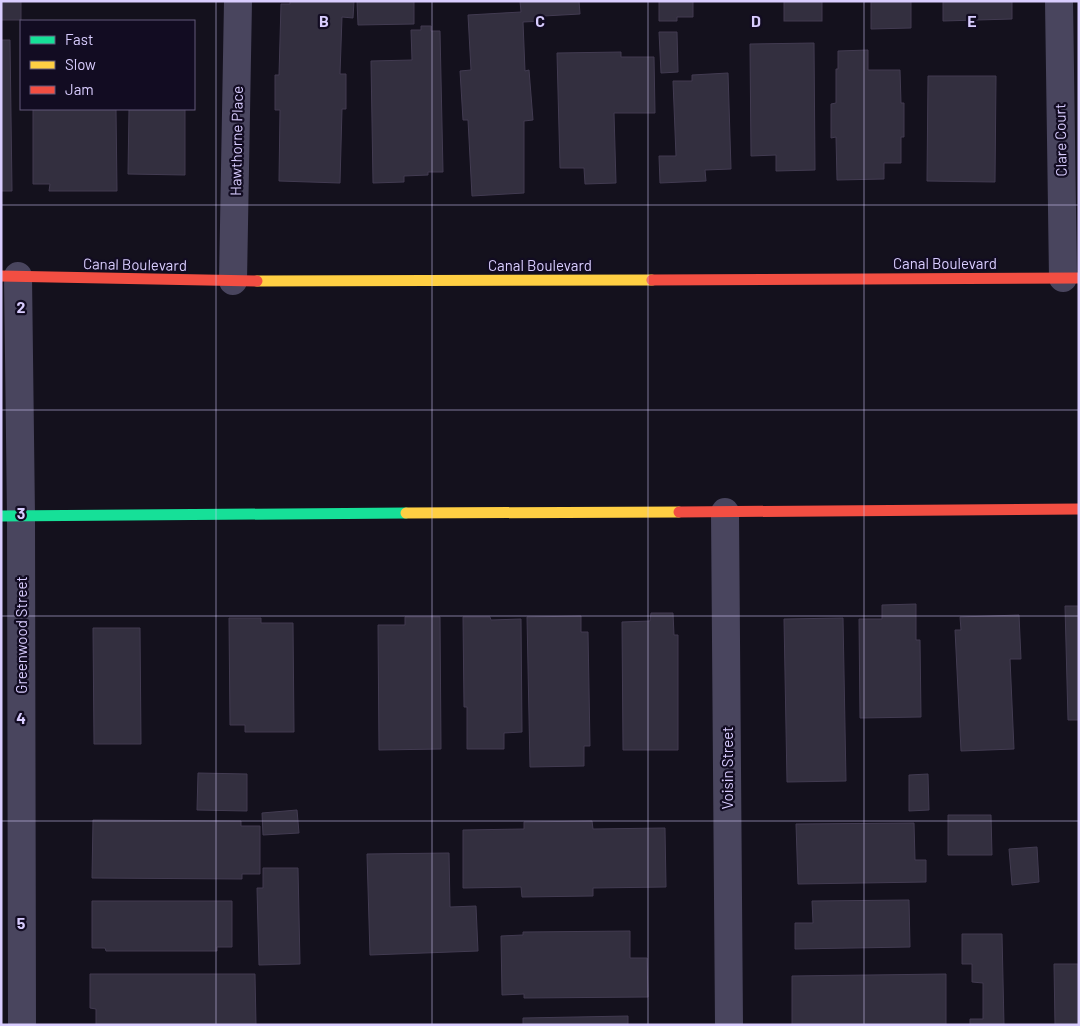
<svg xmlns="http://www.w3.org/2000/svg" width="1080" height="1026" viewBox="0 0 1080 1026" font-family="Barlow,sans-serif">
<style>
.building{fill:#332f3f;stroke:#423b51}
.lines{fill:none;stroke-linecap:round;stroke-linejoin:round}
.street{stroke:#49455e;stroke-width:28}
.fast{stroke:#16e098;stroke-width:11}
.slow{stroke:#ffcf43;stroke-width:11}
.jam{stroke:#f24e42;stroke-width:11}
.grid{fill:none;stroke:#d9cdff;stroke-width:1;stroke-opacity:0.55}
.labels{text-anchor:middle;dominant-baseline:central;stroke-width:4.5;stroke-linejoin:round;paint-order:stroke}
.street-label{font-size:15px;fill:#d9cdff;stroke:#120c22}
.grid-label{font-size:16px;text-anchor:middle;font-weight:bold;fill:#d9cdff;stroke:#120c22;stroke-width:4.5;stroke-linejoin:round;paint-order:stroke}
</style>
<rect width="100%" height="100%" fill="#14111d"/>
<!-- building -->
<g class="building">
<rect x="1" y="1" width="20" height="19"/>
<path d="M290,1H354L353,18L342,17L340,74H346V109H342L340,183L279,181L280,110H275V75H279L281,4H290Z"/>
<path d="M357,1H414V24L358,25Z"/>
<path d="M520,1H579L580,14L544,16V21L523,22L525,71L529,70L533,120L524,121V193L472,196L468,120H463L460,71L471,70L468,15L521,12Z"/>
<path d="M659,1H693V17H677V21H659Z"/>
<rect x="784" y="1" width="38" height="20"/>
<path d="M871,1H911V28L871,29Z"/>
<path d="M943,1H1012V19L943,21Z"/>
<path d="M421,26H431V31H440L443,172H428V175L404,176V182L373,183L371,61L412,60L411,30H421Z"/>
<path d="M659,32H677L678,72L661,73Z"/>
<path d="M1,40H10L12,191H1Z"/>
<path d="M814,43L815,170L776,171V155L751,156L750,44Z"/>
<path d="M868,50V70H900L901,103H904V137H901V163H884V179L837,180L836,137L831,138V104L836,103V69H838V51Z"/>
<path d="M621,52V57H654L655,113H614L616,183L585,184L584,168H560L557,53Z"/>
<path d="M728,73L731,169L705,170L706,181L660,183L659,156H676L673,81H692V75Z"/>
<path d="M928,76H996L995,182L927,181Z"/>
<path d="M33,109H116L117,191H49L50,184H33Z"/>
<path d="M129,109H185V175L128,174Z"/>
<path d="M916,604V640H920L921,717L860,718L859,619H882V605Z"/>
<path d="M1065,606H1079V720H1068Z"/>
<path d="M651,613H673L674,635H678V750H623L622,622L650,621Z"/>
<path d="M1019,615L1021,659H1010L1014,749L961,751L955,630H961L960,617Z"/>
<path d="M581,616V632H588L590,746H584V766L530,767L527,617Z"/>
<path d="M405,617H440L441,749L379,750L378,625H405Z"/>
<path d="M463,617H490L491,620L521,619L522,732L504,733V749H467V707H464Z"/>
<path d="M229,618H261V623H293L294,732H245V725H230Z"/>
<path d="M843,618L846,781L787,782L784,619Z"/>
<path d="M93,628H140L141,744H94Z"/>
<path d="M198,773L247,774V811L197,810Z"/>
<path d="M928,774L929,810L909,811V775Z"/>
<path d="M297,810L299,833L263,835L262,813Z"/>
<path d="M948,815H991L992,855H948Z"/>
<path d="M93,820L241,821V826H260V874H242V879L92,878Z"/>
<path d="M592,821L593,829L665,828L666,887L593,888V896L522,897L521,887L463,888V830L524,829V822Z"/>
<path d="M914,823L915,860H926V882L798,884L796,824Z"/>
<path d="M1037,847L1039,882L1012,885L1009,849Z"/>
<path d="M449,853L450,907L476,906L478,951L370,955L367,854Z"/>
<path d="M263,868H298L300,964L259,965L257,888H263Z"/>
<path d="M909,900L910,947L795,949V923H813L812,901Z"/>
<path d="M92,901H232V947H217V951H106L105,948H92Z"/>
<path d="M630,931V958H647L648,997L524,998V994L502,995L501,936L523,935V932Z"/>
<path d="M962,934H1002L1004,1025H970V1019H983V983L972,982V964H962Z"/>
<path d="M1054,964H1078L1079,1025H1055Z"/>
<path d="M90,974H255L256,1025H96V1009L90,1008Z"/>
<path d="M946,974V1025H792V976Z"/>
<path d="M628,1016V1025H523V1018Z"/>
</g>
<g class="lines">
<!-- street -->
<g class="street">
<path d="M1059,1L1063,278"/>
<path d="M18,276L21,516L22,1025"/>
<path d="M233,281L238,1"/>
<path d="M725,512L729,1025"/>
</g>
<!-- fast -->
<path class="fast" d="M1,516L406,513"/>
<!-- slow -->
<g class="slow">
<path d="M257,281L652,280"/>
<path d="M406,513L679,512"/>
</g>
<!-- jam -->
<g class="jam">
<path d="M1,276L257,281"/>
<path d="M652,280L1079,278"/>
<path d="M679,512L1079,509"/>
</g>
</g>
<!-- grid -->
<path class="grid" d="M216,1V1025M432,1V1025M648,1V1025M864,1V1025M1,205H1079M1,410H1079M1,616H1079M1,821H1079"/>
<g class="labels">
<!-- street labels -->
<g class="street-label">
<text transform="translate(1060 140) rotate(-91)">Clare Court</text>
<text transform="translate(236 141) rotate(-89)">Hawthorne Place</text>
<text x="945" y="263">Canal Boulevard</text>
<text transform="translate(135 264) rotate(1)">Canal Boulevard</text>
<text x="540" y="265">Canal Boulevard</text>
<text transform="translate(21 635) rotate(-90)">Greenwood Street</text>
<text transform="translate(727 768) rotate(-90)">Voisin Street</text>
</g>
</g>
<g class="grid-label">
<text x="324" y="27">B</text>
<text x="540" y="27">C</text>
<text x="756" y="27">D</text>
<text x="972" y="27">E</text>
<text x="21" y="313">2</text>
<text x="21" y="519">3</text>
<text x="21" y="724">4</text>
<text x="21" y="929">5</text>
</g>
<!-- border -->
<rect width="1080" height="1026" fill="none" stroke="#d9cdff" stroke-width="5"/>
<!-- legend -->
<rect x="20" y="20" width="175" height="90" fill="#120c22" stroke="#62597a"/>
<rect x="30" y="36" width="25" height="8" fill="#16e098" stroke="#62597a"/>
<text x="65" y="45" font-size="15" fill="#d9cdff">Fast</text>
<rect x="30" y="61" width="25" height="8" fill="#ffcf43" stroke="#62597a"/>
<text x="65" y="70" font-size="15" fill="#d9cdff">Slow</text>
<rect x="30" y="86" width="25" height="8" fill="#f24e42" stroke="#62597a"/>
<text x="65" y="95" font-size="15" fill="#d9cdff">Jam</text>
</svg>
